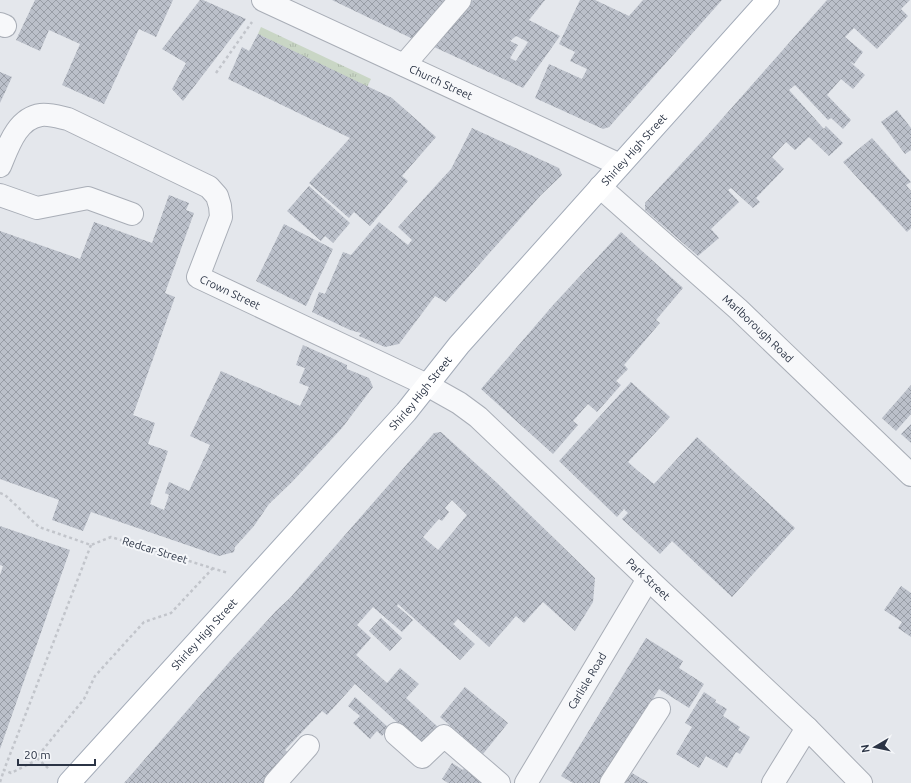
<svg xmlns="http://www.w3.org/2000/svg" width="911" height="783" viewBox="0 0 911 783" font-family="Ubuntu,sans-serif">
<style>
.grass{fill:url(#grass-tufts)}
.building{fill:url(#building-cross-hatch);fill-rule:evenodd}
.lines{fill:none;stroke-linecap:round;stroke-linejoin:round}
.minor-casing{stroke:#a9aeb7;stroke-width:24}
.major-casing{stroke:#a3abb8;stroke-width:24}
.path{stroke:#c2c5cb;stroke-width:2.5;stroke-dasharray:3 3;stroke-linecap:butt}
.minor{stroke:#f7f8fa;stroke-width:22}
.major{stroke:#fff;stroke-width:22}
.labels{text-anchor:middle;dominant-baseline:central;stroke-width:4;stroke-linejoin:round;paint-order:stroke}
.street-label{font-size:11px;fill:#2b3445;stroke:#f4f6f9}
</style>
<defs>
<pattern id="grass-tufts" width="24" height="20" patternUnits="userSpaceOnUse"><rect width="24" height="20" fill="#c9d6c5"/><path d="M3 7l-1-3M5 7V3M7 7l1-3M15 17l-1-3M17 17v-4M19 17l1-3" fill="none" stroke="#adb8ab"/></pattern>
<pattern id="building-cross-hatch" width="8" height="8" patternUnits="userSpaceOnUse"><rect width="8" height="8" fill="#bbc0ca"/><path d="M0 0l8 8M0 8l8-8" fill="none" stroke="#989da6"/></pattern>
</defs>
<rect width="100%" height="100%" fill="#e4e7ec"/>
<!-- grass -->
<path class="grass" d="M261,27L371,79L367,87L258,34Z"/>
<!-- building -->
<g class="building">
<path d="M35,0H173L156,37L139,29L104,104L62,85L80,44L49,30L40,51L16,40Z"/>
<path d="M200,0H203L246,19L183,101L172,89L186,63L162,49Z"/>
<path d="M332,0H448L415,40Z"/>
<path d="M473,0H545L529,20L560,36L523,88L432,46ZM516,36L528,42L516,61L510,58L518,45L510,41Z"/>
<path d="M580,0H595L629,16L643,0H722L609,127L603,129L535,98L549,64L582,79L587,69L570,61L575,52L559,44Z"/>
<path d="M827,0H910L901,9L908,16L877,49L854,28L845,37L863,52L854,64L849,61L865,75L853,89L841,79L827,95L851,120L843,129L831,118L828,120L795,85L789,90L824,129L826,126L843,143L829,156L809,137L795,150L786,142L772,157L784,169L756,198L760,202L753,208L731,188L728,190L739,202L711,229L719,238L698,256L645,210V203L705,138Z"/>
<path d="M258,34L392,98L436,137L402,176L408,181L370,226L354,212L349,218L309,183L350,138L228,79L242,47L249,51Z"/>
<path d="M0,72L12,77L0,103Z"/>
<path d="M897,110L911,128V150L905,154L881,122Z"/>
<path d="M472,128L559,168L562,175L541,195L446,302L435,296L399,344L385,347L359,336L361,333L350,330L312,312L319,292L325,294L343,252L351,255L379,222L408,245L412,240L398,227L451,169Z"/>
<path d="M872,138L911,182L906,185L911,191V228L907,232L843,162Z"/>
<path d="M309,186L350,223L333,243L325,236L321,241L287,211Z"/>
<path d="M169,195L189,203L186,210L194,213L165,293L175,297L133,415L155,423L148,444L168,451L150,504L164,510L169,495L165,493L169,482L189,491L210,445L190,436L221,371L300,406L309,387L299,383L305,368L296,365L303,345L347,365V369L369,378L373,387L342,428L292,482L269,504L254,526L235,547L234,552L219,556L91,512L83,531L52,520L59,500L0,479V231L80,259L94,222L152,243Z"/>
<path d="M284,224L333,249L306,306L256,281Z"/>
<path d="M621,232L683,288L656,320L660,323L624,365L628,369L616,381L621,385L597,412L588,404L573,421L578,425L553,454L481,389L554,304Z"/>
<path d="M631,382L670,417L628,462L637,470L654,484L697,437L795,528L732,597L672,541L660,554L622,519L628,513L624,509L617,517L559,461Z"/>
<path d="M911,385V414L896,431L882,418Z"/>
<path d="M911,424V443L901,434Z"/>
<path d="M441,432L496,482L595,578L593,602L575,631L543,602L524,623L516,616L489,647L458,619L453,624L475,644L460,660L398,604L397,606L413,620L402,632L373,607L357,625L371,638L356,655L387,683L400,668L419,684L406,698L438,727L421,744L355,684L327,715L322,711L285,750L292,755L268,783H124L231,660L276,611L290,598L434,433ZM452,500L467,515L438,550L423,537L439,519L442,521L449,512L445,508Z"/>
<path d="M0,526L70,550L0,749V575L3,566L0,565Z"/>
<path d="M901,586L911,593V637L898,628L902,622L884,610Z"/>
<path d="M381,618L402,638L390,651L369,631Z"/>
<path d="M646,638L683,661L679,668L704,684L689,708L659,689L601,783H573L561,776Z"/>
<path d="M465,687L508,723L483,754L440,717Z"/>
<path d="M704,692L716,700L715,702L727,709L723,716L740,727L738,730L750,737L740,754L736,752L727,768L706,756L699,768L676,754L692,727L685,723Z"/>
<path d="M355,697L389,728L382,736L377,731L370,739L353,723L360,716L348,706Z"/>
<path d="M452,763L463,770L465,766L478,774L475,778L483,783H448L442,779Z"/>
<path d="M632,773L649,783H625Z"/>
</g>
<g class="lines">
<!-- minor casing -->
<g class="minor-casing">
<g id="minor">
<path id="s1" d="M263,0L620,165"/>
<path d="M0,24L5,26"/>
<path d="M404,65L460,0"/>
<path id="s2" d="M0,166C8,147 17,118 41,115C50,114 59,117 68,119L209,187L217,196L220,206L221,217L198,277L427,385L459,403L478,417L648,579L807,728L861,783"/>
<path id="s3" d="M600,187L738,309L911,475"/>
<path d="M0,195L37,208L88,198L132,214"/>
<path d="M396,734L422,757L444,736L499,783"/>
<path d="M275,783L308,746"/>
<path id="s4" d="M526,783L648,579"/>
<path d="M611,783L659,709"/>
<path d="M773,783L807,728"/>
</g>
</g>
<!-- major casing -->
<g class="major-casing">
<g id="major">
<path id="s5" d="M69,783L406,412L459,345L768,0"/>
</g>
</g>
<!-- path -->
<g class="path">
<path d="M216,73L252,22"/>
<path d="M0,493L5,495L39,527L91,545L111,537L228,573"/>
<path d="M91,545L4,770L11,773L33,762L84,699L95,676L144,622L171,613L213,568"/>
<path d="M37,758L49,769"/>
<path d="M0,782L4,770"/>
</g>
<!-- minor -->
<use href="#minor" class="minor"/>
<!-- major -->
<use href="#major" class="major"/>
</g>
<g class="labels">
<!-- street labels -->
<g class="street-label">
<text stroke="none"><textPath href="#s1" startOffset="196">Church Street</textPath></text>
<text stroke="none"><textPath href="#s5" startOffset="849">Shirley High Street</textPath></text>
<text stroke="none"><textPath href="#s2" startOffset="386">Crown Street</textPath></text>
<text stroke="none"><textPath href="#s3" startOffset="212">Marlborough Road</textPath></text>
<text stroke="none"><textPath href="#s5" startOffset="525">Shirley High Street</textPath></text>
<text transform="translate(155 550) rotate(17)">Redcar Street</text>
<text stroke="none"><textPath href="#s2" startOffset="899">Park Street</textPath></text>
<text stroke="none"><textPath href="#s5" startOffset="201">Shirley High Street</textPath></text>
<text stroke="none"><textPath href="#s4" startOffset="119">Carlisle Road</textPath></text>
</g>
</g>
<!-- north arrow -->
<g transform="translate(875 747) rotate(261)" stroke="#f4f6f9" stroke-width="3" paint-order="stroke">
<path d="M0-3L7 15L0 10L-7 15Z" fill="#2b3445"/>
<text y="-6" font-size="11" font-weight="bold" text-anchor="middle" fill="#2b3445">N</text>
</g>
<!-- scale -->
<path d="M18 759v6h77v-6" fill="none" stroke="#2b3445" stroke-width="2"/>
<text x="24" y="759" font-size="12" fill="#2b3445" stroke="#f4f6f9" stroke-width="3" paint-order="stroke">20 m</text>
</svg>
